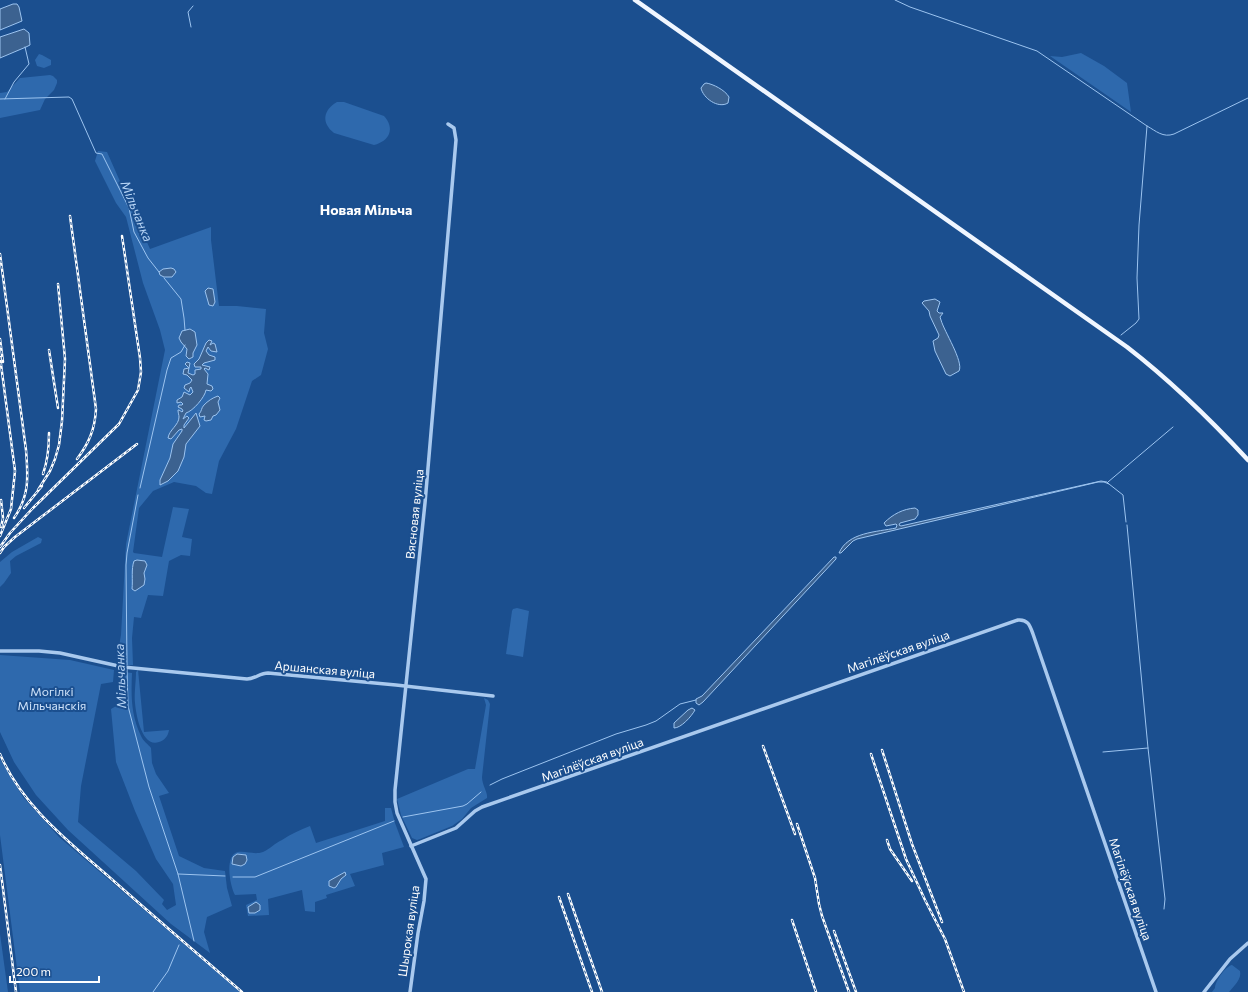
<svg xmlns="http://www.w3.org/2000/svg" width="1248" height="992" viewBox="0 0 1248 992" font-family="Commissioner,sans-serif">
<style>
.green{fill:#2e69ad}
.water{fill:#3c6290;stroke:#9cc4f0}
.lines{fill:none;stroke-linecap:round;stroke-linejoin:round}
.stream{stroke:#9cc4f0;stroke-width:1}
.minor{stroke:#a9c9ee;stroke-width:3.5}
.major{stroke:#f0f6ff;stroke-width:4.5}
.rail-casing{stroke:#fff;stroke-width:2.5}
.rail{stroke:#1b4f8f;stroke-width:1;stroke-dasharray:3;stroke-linecap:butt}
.labels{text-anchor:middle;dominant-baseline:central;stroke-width:4;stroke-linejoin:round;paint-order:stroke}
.street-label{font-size:12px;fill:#fff;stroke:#1b4f8f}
.park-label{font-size:12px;fill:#cfe3fa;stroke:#1b4f8f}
.water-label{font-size:13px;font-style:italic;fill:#b5d3f5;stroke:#1b4f8f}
.quarter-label{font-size:14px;font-weight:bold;fill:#fff;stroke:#1b4f8f}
</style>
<rect width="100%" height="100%" fill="#1b4f8f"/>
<!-- green -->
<g class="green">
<path d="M1081,53L1104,66L1127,83L1131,112L1050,56L1062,57Z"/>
<path d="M39,54L42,55L51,60V65L44,68L37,66L35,60Z"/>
<path d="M50,75L53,76L57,80V83L54,90L45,99L40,110L0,118V93L7,92L20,78Z"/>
<path d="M337,102H344L384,116C395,128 390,141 374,145L334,133C321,123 323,110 337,102Z"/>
<path d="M98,151L107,152L150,249L211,227V240L219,306H237L266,309L264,333L268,349L261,375L252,381L236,429L219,461L212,494L206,493L196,486L174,482L153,491L139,508L133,552L134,553L162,557L173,507L189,509L182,537L192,539L190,556L181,555L169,561L163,596L148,595L141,618L134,617L132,638L133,665C126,665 119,665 117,658L121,635L126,544L165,350L160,330L143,283L126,217L116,203L95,161Z"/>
<path d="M38,537L42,539L41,543L16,556L10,561L11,573L4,583L0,587V562L12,552Z"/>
<path d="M517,608L529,611L523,657L506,654L512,611L513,609Z"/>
<path d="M0,655L70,660L114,670L113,682L101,684L81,786L78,822L136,871L164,900L162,904L167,910L176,905L173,884L156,859L135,811L116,762L111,709L123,702L124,672L132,673C131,696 131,715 141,736C143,741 148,744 151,748L152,763L156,774L169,793L159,796L179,856L204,868L225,871L227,888L232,906L207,917L204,932L210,953L171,924L68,830L36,795L14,762L0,732Z"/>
<path d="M138,670L144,732L169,730C168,736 165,740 159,742C142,748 136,715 135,703C134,693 136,682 136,672Z"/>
<path d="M484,698L488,700L490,704L482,777C482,785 488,793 487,798L471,808L462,819L452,826L420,839L417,840L412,838L401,815L397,799L468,769H475L486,705Z"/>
<path d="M0,759L23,797L59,837L240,992H20L0,835Z"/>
<path d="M385,808H391L395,823L404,847L382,853L384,865L350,874L355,886L326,895L327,898L315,902V912L305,911L302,890L268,899L269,915L248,916L246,905L257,900L256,894L235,895C230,886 224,855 238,852C247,851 254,855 263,852C270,849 275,843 282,840C291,834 300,830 310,826L316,843L385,821Z"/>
<path d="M0,934L8,992H0Z"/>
<path d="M1232,965L1240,971C1242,979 1234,986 1229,992H1212L1215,988C1215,981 1226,966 1232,965Z"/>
</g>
<!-- water -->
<g class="water">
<path d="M13,4H17L19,7L22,21L0,30V9Z"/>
<path d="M24,29L29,33L30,45L26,47L0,58V37Z"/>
<path d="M706,83C713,84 725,90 729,97L728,103C718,109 703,98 701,88L704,84Z"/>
<path d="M171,268L174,269L176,272L172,277H164L160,275L159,272L163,269Z"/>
<path d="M208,288L213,289L215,302L213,306L209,305L205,291Z"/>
<path d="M935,299L940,302L937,311L939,313H943L940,317L941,320C944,331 964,362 959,371L950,376L946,374L935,351L933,341L938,338L939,335L930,316L929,311L922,303L924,301Z"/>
<path d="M190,329L195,332L197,345L193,353V357L189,359L186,356L187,349L181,342L179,338L182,331Z"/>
<path d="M209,340L212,341L210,345L213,343L215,344L217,352L211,351L208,347L206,351L209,355L215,357V360L204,363L202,365L210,367L209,370L205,368L204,369L208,374L207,384L212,386L213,389L211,391L206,390C205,397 193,411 186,413L183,419L187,416L189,418L184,425V428L196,413L200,426L186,444L184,457L178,471L168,481L160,485V480L170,458L173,444L182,431V429L179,430L171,439L168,438C169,430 179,425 179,417C179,415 178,413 178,410H179L182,412L183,411L182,409L178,407L179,405H182L183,404L181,402L177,403V400L182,397L184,392L190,395L193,392L191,387L190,388L189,392L184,388L185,385L190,383L192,380L187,375L183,374L184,369L189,368L185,364L187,362L190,363L188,373L193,375L195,374V370L201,369V367H195L194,364L199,359L206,343Z"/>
<path d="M218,396L220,398L218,402L220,410L216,415L213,416L211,420L206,421L204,420L205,416L200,417L199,414C202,411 201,408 204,405C208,401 212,398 218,396Z"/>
<path d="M1101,481L1107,482L1109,484L1104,482H1098L857,539L853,541L841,553H839C848,532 877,532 896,528L897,525L896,524L886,526L884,523C893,514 903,509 915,508L918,510V515L915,519L900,523L899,525L901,526Z"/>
<path d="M834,557H836V559L703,702L699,705L696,703V699L702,696Z"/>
<path d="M137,560L145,561L147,565L144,573L145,579L144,585L135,591L132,589C133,580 131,569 134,561Z"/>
<path d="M692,708L695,710C691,717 681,728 674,728V723L688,710Z"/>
<path d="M237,854L246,855L247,860L245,864L241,866L232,864L233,857Z"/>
<path d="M345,872L346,875L341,879L336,887L334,888L329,886V881Z"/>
<path d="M256,902L260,905V910L255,913H249L248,907Z"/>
</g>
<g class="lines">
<!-- stream -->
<g class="stream">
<path d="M895,0L910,7L1037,51L1147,126C1156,131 1163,138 1174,134L1248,98"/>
<path d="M191,27L188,12L193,6"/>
<path d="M0,99L69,97L72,99L96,153L102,154L129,208L134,232L148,258L159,272"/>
<path d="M5,99L14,82L29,64L25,47"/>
<path d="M164,278L181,299L184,318L185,330"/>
<path d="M1121,335L1136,323L1139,319L1137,278L1139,225L1147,126"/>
<path d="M1108,482L1173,427"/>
<path d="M1109,484L1123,495L1126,522"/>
<path d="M140,488L167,370L171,358L181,352L185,345"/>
<path d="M1127,525L1148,748L1165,899L1164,909"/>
<path d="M127,665L126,565L127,553L138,495"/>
<path d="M127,669L128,706L149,787L178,874L194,941"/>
<path d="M1103,752L1148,748"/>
<path d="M490,785L502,779L616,734L646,725L656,721L680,704L696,700"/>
<path d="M403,817L463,806L467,804L481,792"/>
<path d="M178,874L225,876"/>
<path d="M233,877H255L394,821"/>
<path d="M153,992L168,971L179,945"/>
</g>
<!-- minor -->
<g class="minor">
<path d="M0,651H39L60,653L123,667L247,679C255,679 260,673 268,673L396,685L493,696"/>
<path d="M411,846L456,828L475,811L482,807L1018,620C1028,619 1030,626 1033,634L1156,992"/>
<path d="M410,992L418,933L424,901L426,879L397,813L395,802V790L425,503L456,140L454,128L448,124"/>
<path d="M1204,992L1230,959L1248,943"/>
</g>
<!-- major -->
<path class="major" d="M635,0L1127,347C1171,381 1210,419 1248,460"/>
<!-- rail casing -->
<g class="rail-casing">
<g id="rail">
<path d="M70,216L96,409C95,429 89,443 77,459"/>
<path d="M0,254L26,450C28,476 30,495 14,518"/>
<path d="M0,339L3,362"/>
<path d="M49,350L58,408"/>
<path d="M0,357L15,471L11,509L0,536"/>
<path d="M43,474C48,460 49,448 49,433"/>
<path d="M38,490L50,471L55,459L59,445L62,421L65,359L58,284"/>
<path d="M1,500L3,518L1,527"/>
<path d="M24,508L42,486"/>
<path d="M0,547L10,533L33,508L119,424L138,390L141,372L140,358L122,236"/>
<path d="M0,553L4,547L15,537L137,444"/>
<path d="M763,746L795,834"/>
<path d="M882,750L912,844L942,922"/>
<path d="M0,754C23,808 73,845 116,883C158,920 200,956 242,992"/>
<path d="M871,754L906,859L925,900L945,939L964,992"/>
<path d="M797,824L815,878L819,904L822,916L849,992"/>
<path d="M887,840L890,849L912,881"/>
<path d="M0,865L16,992"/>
<path d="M568,894L602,992"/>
<path d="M559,897L592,992"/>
<path d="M792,920L816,992"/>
<path d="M834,931L856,992"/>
</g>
</g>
<!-- rail -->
<use href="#rail" class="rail"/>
</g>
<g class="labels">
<!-- street labels -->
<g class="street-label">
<text transform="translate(414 514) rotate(-84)">Вясновая вуліца</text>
<text transform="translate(898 651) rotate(-19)">Магілёўская вуліца</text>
<text transform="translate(325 669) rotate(5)">Аршанская вуліца</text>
<text transform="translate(592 759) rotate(-20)">Магілёўская вуліца</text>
<text transform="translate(1131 889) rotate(71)">Магілёўская вуліца</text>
<text transform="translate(408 931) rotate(-82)">Шырокая вуліца</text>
</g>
<!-- park labels -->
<g class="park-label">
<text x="52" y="691">Могілкі<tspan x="52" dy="14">Мільчанскія</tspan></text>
</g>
<!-- water labels -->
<g class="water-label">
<text transform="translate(137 211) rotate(68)">Мільчанка</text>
<text transform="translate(120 676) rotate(-92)">Мільчанка</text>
</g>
<!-- quarter labels -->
<g class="quarter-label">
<text x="366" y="209">Новая Мільча</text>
</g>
</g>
<!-- scale -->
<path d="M10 976v6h89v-6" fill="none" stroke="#ffffff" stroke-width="2"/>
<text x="16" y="976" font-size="12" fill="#ffffff" stroke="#1b4f8f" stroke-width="3" paint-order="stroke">200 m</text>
</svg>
